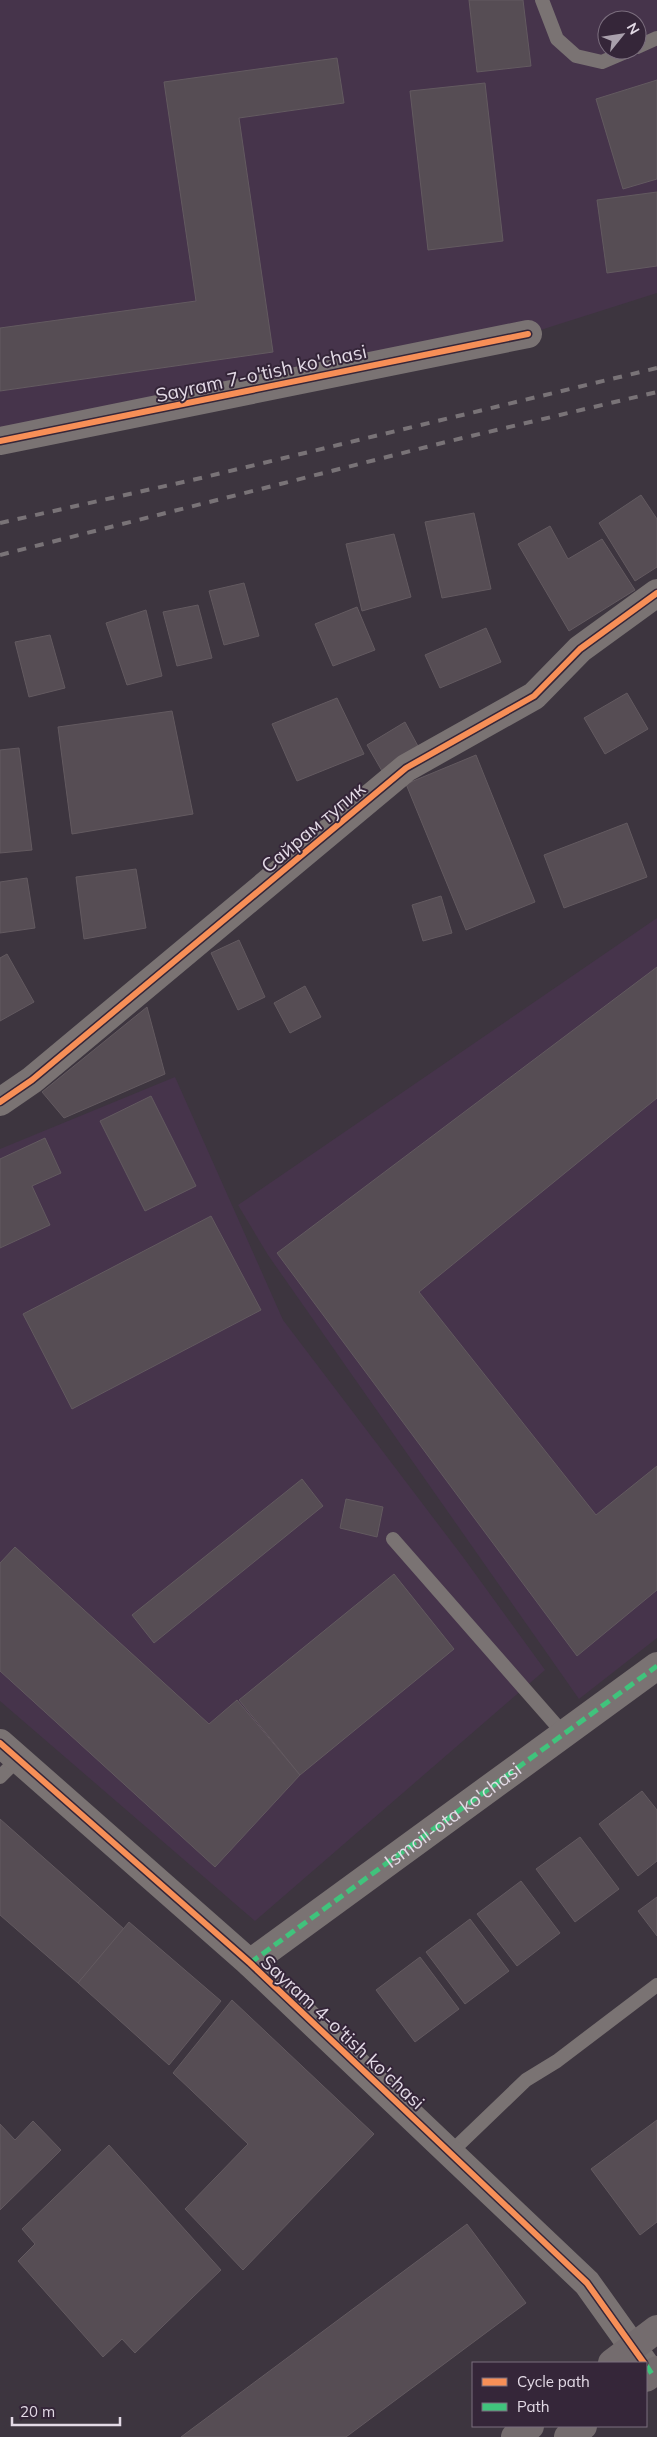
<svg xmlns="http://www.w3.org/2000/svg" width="657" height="2437" viewBox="0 0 657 2437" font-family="Mulish,sans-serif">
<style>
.built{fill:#46344b;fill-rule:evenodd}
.building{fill:#564d54;stroke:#635a60}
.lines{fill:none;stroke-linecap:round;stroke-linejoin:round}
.lane{stroke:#7a7373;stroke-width:14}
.street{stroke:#7a7373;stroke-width:28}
.secondary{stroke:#746c6e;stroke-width:28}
.rail{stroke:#797377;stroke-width:4;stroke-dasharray:9 9;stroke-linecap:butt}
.quiet{stroke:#40c37c;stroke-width:5;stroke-dasharray:10 5;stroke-linecap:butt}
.cycleway-casing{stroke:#352639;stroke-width:9}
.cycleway{stroke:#f78f57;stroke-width:6}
.labels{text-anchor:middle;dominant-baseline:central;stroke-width:4;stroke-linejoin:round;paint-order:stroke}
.street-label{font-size:19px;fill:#e3dae6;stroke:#352639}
</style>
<rect width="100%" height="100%" fill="#3d353f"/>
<!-- built -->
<g class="built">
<path d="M0,0H657V293L528,334L0,441ZM607,20H637V50H607Z"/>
<path d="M657,918V1638L579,1699L268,1255L238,1205Z"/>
<path d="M175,1077L283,1320L463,1557L545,1670L255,1921L0,1701V1149Z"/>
</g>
<!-- building -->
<g class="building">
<path d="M469,0H523L531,66L477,72Z"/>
<path d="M337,58L344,103L239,118L273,352L0,391V328L196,301L164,82Z"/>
<path d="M657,80V179L623,189L596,99Z"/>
<path d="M485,83L503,241L428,250L410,91Z"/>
<path d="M657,192V266L607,273L597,200Z"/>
<path d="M641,495L657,519V567L635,581L599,523Z"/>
<path d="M474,513L491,589L442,598L425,522Z"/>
<path d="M550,526L568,559L602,539L635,590L569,631L518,544Z"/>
<path d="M394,534L411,597L362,611L346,544Z"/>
<path d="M244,583L259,636L224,645L209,591Z"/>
<path d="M198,605L212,658L177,666L163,612Z"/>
<path d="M357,607L375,650L333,666L315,624Z"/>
<path d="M146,610L162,676L127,685L106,623Z"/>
<path d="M486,628L501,662L440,688L425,655Z"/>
<path d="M50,635L65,688L29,697L15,642Z"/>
<path d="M627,693L648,729L605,754L584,718Z"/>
<path d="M337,698L364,754L297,781L272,724Z"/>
<path d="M172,711L193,814L72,834L58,727Z"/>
<path d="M405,722L419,748L382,771L367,745Z"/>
<path d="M19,748L32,850L0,853V750Z"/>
<path d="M476,755L535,902L466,930L406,784Z"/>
<path d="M627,823L647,877L564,908L544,855Z"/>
<path d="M136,869L146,928L84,939L76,877Z"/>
<path d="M27,878L35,928L0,933V882Z"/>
<path d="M441,896L452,933L423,941L412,905Z"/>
<path d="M239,940L265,997L238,1010L211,953Z"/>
<path d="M7,954L34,1002L0,1021V958Z"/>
<path d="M657,967V1098L419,1292L596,1515L657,1466V1590L577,1656L277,1253Z"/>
<path d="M305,986L321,1017L290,1033L274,1003Z"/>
<path d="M147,1007L165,1074L64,1118L42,1092Z"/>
<path d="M151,1096L196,1186L145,1211L100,1121Z"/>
<path d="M45,1138L61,1173L32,1186L50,1225L0,1248V1159Z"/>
<path d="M211,1216L261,1310L72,1409L23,1314Z"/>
<path d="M302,1479L323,1506L154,1643L132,1615Z"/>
<path d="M346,1499L383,1507L377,1537L340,1528Z"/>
<path d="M15,1547L209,1724L237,1700L300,1775L215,1867L0,1671V1563Z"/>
<path d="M394,1574L454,1649L300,1775L239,1700Z"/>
<path d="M642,1791L657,1810V1861L638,1876L599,1824Z"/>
<path d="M0,1819L124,1929L78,1983L0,1915Z"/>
<path d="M580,1837L619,1889L575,1922L536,1869Z"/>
<path d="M521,1881L560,1933L517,1966L477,1914Z"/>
<path d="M657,1897V1936L638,1911Z"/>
<path d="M470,1919L509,1971L465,2004L426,1952Z"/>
<path d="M129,1922L221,2001L169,2065L78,1983Z"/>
<path d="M420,1957L459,2009L415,2042L376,1990Z"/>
<path d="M232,2000L374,2134L243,2270L185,2209L248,2144L173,2073Z"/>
<path d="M657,2120V2222L640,2235L591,2169Z"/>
<path d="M33,2121L61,2150L0,2210V2124L15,2140Z"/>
<path d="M109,2145L221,2270L135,2353L122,2339L103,2357L18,2261L35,2244L22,2229Z"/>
<path d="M467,2224L526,2303L346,2437H181Z"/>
</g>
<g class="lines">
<!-- lane -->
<g class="lane">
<path d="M542,0L557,39L576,56L602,62L630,50"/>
<path d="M637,47L657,38"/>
<path d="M393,1539L564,1734"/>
<path d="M0,1777L18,1759"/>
<path d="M450,2153L526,2080L557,2061L657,1985"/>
</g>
<!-- street -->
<g class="street">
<path d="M0,441L528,334"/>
<path d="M0,1102L32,1080L406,768L534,696L580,649L657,593"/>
<path d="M0,1743L250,1963L587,2283L644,2363"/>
<path d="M250,1963L657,1666"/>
</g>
<!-- secondary -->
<g class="secondary">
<path d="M612,2363L657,2329"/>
<path d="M646,2378L657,2370"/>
<path d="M515,2437L530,2426"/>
<path d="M568,2437L583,2426"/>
</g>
<!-- rail -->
<g class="rail">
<path d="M0,523L201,478L657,368"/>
<path d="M0,555L450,441L657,392"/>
</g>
<!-- quiet -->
<g class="quiet">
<path id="s1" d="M250,1963L657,1666"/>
<path d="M646,2365L652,2374"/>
</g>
<!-- cycleway casing -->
<g class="cycleway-casing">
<g id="cycleway">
<path d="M0,441L528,334"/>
<path d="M0,1102L32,1080L406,768L534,696L580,649L657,593"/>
<path d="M0,1743L250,1963L587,2283L644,2363"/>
</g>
</g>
<!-- cycleway -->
<use href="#cycleway" class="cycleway"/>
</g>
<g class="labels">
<!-- street labels -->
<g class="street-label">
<text transform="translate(261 373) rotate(-12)">Sayram 7-o'tish ko'chasi</text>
<text transform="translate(313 827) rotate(-40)">Сайрам тупик</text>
<text stroke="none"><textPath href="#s1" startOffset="251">Ismoil-ota ko'chasi</textPath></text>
<text transform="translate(343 2032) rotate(43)">Sayram 4-o'tish ko'chasi</text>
</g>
</g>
<!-- legend -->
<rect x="472" y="2362" width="175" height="65" fill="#352639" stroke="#7b6e7e"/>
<rect x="482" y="2378" width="25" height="8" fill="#f78f57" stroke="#7b6e7e"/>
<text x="517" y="2387" font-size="15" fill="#e3dae6">Cycle path</text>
<rect x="482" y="2403" width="25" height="8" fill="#40c37c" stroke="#7b6e7e"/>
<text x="517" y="2412" font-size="15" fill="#e3dae6">Path</text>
<!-- north arrow -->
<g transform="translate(622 35) rotate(60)"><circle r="24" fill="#352639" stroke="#7b6e7e"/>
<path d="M0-4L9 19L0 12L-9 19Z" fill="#a9a0ac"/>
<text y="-8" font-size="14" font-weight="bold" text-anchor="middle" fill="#e3dae6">N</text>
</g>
<!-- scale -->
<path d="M12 2417v8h108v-8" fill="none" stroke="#e3dae6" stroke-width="2.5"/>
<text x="20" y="2417" font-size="15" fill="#e3dae6" stroke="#352639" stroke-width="4" paint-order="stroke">20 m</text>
</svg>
